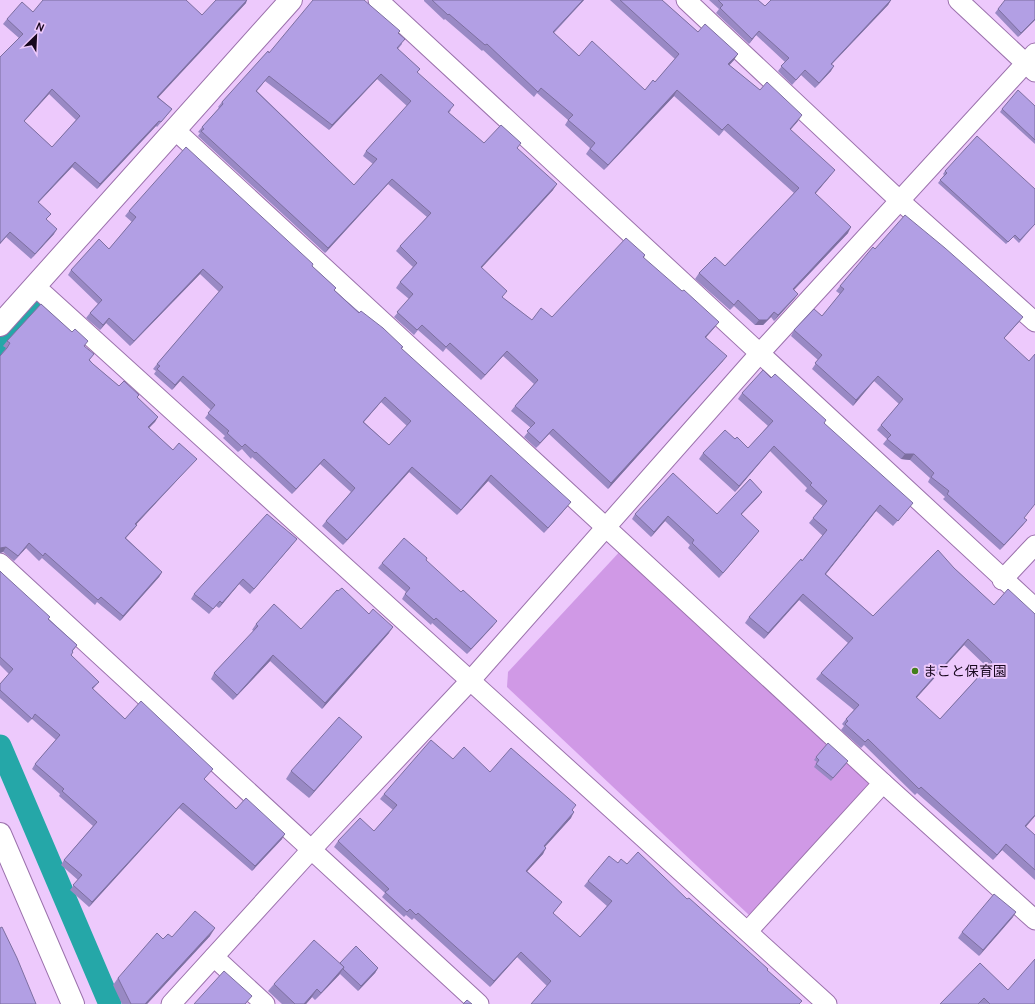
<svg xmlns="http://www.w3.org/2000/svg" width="1035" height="1004" viewBox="0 0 1035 1004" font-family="Cabin,'Noto Sans JP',sans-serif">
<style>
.green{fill:#d099e6}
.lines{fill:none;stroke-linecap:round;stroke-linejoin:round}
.canal{stroke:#25a7a8;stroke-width:23}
.minor-casing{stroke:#9b71ac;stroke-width:21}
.tertiary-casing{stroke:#9b71ac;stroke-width:24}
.minor{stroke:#fff;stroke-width:19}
.tertiary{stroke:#fff;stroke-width:22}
.wall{fill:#9989c4;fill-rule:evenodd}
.shaded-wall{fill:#7d6fa0}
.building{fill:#b29fe4;stroke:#7d6fa0;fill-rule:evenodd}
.poi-dot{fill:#437f1c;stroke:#edc9fc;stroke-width:1.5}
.labels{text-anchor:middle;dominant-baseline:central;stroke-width:4;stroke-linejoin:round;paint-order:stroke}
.poi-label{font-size:14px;fill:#18081e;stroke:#edc9fc;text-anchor:start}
</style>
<rect width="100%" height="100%" fill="#edc9fc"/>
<!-- green -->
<path class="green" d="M624,547L878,782L761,914L749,915L507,687L508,672Z"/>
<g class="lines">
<!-- canal -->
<g class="canal">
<path d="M0,349L39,304"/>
<path d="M0,746L110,1004"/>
</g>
<!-- minor casing -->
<g class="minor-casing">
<g id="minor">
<path d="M378,0L1035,608"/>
<path d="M686,0L899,200L1035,322"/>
<path d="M958,0L1035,72"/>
<path d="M175,130L883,783L1035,920"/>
<path d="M35,286L827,1004"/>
<path d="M0,563L479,1004"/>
<path d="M1002,580L1035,545"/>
<path d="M748,931L883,783"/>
<path d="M214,957L265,1004"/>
<path d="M171,1004L311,850L470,681L759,354L1035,53"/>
</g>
</g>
<!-- tertiary casing -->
<g class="tertiary-casing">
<g id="tertiary">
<path d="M0,325L291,0"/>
<path d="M0,834L73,1004"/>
</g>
</g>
<!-- minor -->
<use href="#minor" class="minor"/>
<!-- tertiary -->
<use href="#tertiary" class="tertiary"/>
</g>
<!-- wall -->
<g class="wall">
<path d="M424,0H584L554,33L579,56L645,90L655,82L675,59L610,0H662L698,32L734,60L729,65L798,121L790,130L831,175L815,194L848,233L794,290L798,294L794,299L774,321L771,317L763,325H755L734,306L730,310L695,279L699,273L725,266L794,193L724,130L719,136L674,96L604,170L586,154L590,148L565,125L568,120L537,93L534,97L483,50L482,51L445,19L444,20L424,1Z"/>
<path d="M709,0H758L765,6L891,0L888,5L832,64L831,71L815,88L801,75L792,85L778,71L785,62L756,35L749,44L716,13L719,9Z"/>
<path d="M246,3L158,97L172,109L157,127L156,126L97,189L72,167L38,203L54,234L31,259L6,237L0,244V57L19,38L3,24L7,19L33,12L202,15ZM49,94L76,120L52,147L24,121Z"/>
<path d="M998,9L1035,20L1018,37L995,13Z"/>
<path d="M398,33L402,44L398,49L420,69L417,73L451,110L449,113L484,143L518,149L553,190L481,268L503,298L532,320L552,317L645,255L644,258L715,327L706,337L723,361L608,489L549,434L536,448L524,437L531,428L511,411L515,406L534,384L503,356L481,380L446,348L443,352L418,330L414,335L394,317L409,299L396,288L400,282L413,267L396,251L400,246L427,217L388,184L325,253L198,136L200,133L198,132L202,127L219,108L218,107L222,102L269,53ZM377,79L407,106L366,151L363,156L373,164L354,185L257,91L265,81L329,130Z"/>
<path d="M1035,106V144L1000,112L1002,109Z"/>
<path d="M945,171L1035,189V224L1019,243L1013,237L1006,244L938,183L944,175L943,174Z"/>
<path d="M129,211L312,266L336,288L334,290L402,349L567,507L544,533L488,481L457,515L409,472L343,545L322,526L326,521L351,492L320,464L292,494L252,457L251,459L242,449L238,452L223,438L225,436L205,418L211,410L180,381L172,390L154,374L156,371L153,369L157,364L219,292L200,274L130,346L106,323L100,330L86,318L90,313L98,304L68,275L71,270L109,249L132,222L125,216ZM381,402L407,426L389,445L364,422Z"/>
<path d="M875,249L1019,322L1004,338L1024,518L1023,525L1000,550L943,499L945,497L928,482L930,478L910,460L901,459L883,444L887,439L877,430L881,425L899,404L874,381L853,406L812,369L818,360L791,336L794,330L822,316L840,294L836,291L840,286Z"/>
<path d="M7,341L85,346L90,360L93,364L119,386L137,398L158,417L149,428L173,450L197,459L193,463L136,524L137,525L133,530L126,538L162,572L159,577L120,621L97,602L95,605L42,558L39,561L26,548L14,561L3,552L0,553V356L6,348L3,346Z"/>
<path d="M742,393L824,423L909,508L893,526L876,511L826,574L873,616L954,568L994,605L1035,614V816L1026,827L1035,835V880L1002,850L993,860L917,793L915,795L864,745L861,748L841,730L844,726L842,724L846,719L854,710L816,679L821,673L848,643L799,600L764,639L745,623L749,617L802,561L823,536L809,523L823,506L805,491L807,488L770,451L735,492L699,459L703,453L735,439L748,448L768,426L738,399ZM964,645L987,667L940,719L916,698Z"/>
<path d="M762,492L759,496L741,515L759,531L755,536L719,578L688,548L690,545L665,521L651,537L632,519L635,514H717Z"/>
<path d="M293,544L250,594L239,584L219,608L216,606L209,614L191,599L194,594Z"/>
<path d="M426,561L493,626L467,654L432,623L431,625L402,599L406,592L378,568L382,563Z"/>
<path d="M0,571L3,574L49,619L77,645L72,652L71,656L99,682L93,689L125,719L209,773L204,779L236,809L282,839L252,871L179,808L89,907L70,890L78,880L61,865L64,860L93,826L59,796L60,794L32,769L35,764L56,740L32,719L28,723L0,698V684L9,674L0,665Z"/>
<path d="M369,614L389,633L322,709L270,661L233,700L211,679L214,673L254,631L252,630L256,624L301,629Z"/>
<path d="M356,744L309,798L286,779L291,771Z"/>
<path d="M816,757L846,764L831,781L814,767L817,762L814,760Z"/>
<path d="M453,759L490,772L572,811L571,818L545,847L543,854L527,871L562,902L553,913L580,937L607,906L584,886L588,881L618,863L627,864L687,899L727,932L547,986L517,957L490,987L414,918L412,920L406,915L404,917L382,897L385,893L334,847L338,841L374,831L393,810L380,799L384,794Z"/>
<path d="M1013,917L979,956L958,938L962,932Z"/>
<path d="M210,936L147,1004H122L113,985L118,978L172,937Z"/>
<path d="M340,963L378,968L375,973L358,991L340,974L315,1000L312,997L306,1004H282L268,991L274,984Z"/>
<path d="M1008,990L1035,1004H940Z"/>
</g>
<!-- shaded-wall -->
<g class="shaded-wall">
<path d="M247,0L246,3L154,102L157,97Z"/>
<path d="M583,0H584L549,37L553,32Z"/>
<path d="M891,0L888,5L828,68L831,64Z"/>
<path d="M1035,19V20L1018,37L1021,33Z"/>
<path d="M759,31L756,35L749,44L752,39Z"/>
<path d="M738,54L734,60L725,70L728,64Z"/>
<path d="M834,66L831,71L815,88L819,83Z"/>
<path d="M381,74L377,79L329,130L332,125Z"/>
<path d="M52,89L49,94L20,126L24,121Z"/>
<path d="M677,90L674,96L604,170L608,165Z"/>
<path d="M802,115L798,121L786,135L790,129Z"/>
<path d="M159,121L156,126L97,189L100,184Z"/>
<path d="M75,162L72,167L34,207L38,202Z"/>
<path d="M835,170L831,175L811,199L815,193Z"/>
<path d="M392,179L388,184L325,253L328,248Z"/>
<path d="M557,184L553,190L477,273L481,267Z"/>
<path d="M851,227L848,233L789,295L793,289Z"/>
<path d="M57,229L54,234L31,259L35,254Z"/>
<path d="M10,232L6,237L0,244V243Z"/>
<path d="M203,269L200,274L130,346L134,341Z"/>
<path d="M798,294L794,299L774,321L778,315Z"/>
<path d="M774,312L771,317L763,325H755L759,320Z"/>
<path d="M1023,317L1019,322L1000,343L1004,338Z"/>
<path d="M109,318L106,323L100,330L103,325Z"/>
<path d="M719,322L715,327L702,342L705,337Z"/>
<path d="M507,351L503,356L481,380L485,375Z"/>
<path d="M727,356L723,361L608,489L611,483Z"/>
<path d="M183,376L180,381L172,390L175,385Z"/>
<path d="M878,376L874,381L853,406L856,400Z"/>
<path d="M385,397L381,402L359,427L363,422Z"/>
<path d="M158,417L155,422L145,432L148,427Z"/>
<path d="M553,429L549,434L536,448L540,443Z"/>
<path d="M774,446L770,451L735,492L739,486Z"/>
<path d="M905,454H914L910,460L901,459Z"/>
<path d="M197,459L193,463L132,529L135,524Z"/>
<path d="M324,459L320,464L292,494L296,489Z"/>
<path d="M412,467L409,472L343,545L347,540Z"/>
<path d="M491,475L488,481L457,515L461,510Z"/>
<path d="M762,492L759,496L737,519L741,514Z"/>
<path d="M571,502L567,507L544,533L548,528Z"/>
<path d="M880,505L876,511L821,580L825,574Z"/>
<path d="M668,516L665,521L651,537L654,532Z"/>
<path d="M1027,520L1023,525L1000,550L1004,545Z"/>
<path d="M137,525L133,530L121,543L125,538Z"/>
<path d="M759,531L755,536L719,578L723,573Z"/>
<path d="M297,539L293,544L250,594L254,589Z"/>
<path d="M29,543L26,548L14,561L18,556Z"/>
<path d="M6,547L3,552L0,553V548Z"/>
<path d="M162,572L159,577L120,621L123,616Z"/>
<path d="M243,579L239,584L219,608L222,603Z"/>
<path d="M803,594L799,600L764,639L768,633Z"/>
<path d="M497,621L493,626L467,654L471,649Z"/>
<path d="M393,627L389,633L322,709L325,703Z"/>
<path d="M968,639L964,645L912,703L916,697Z"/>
<path d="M273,655L270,661L233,700L237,695Z"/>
<path d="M362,737L356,744L309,798L314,791Z"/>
<path d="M183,803L179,808L89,907L92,902Z"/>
<path d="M574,812L571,818L540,852L544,846Z"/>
<path d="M1035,815V816L1021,832L1025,826Z"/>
<path d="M285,834L282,839L252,871L255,866Z"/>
<path d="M1006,844L1002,850L993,860L997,855Z"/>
<path d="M546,848L543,854L523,876L526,871Z"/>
<path d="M1016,912L1013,917L979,956L983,950Z"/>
<path d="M215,928L210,936L147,1004H145Z"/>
<path d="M521,952L517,957L490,987L494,981Z"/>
<path d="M344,967L339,975L315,1000L321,993Z"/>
<path d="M378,968L375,973L358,991L361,986Z"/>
<path d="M317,989L312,997L306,1004H304Z"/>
</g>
<!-- building -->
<g class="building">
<path d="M43,0H186L202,15L216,0H247L157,97L172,109L161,122L159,121L100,184L75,162L38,202L51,214L46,219L57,229L35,254L10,232L0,243V57L23,34L7,19L22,2L33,12ZM52,89L80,116L52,147L24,121Z"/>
<path d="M313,0H364L400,31L398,33L405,39L397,48L420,69L417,72L454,105L448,112L484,143L501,125L521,143L517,148L557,184L481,267L507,291L502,297L532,320L541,308L552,317L626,238L645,255L643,257L682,291L684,290L719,322L705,337L727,356L611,483L553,429L540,443L527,431L535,423L515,406L538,380L507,351L485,375L450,343L446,347L422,325L417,330L397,312L413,294L400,282L417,263L400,246L431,213L392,179L328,248L201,131L204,129L202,127L223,104L222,102L268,51L269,53ZM381,74L411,101L366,151L377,159L354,185L256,91L269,76L332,125Z"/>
<path d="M432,0H583L553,32L579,56L592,41L645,90L653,80L655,82L679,54L620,0H662L698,32L705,24L738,54L728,64L760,90L767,82L802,115L790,129L835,170L815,193L851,227L793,289L798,294L778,315L774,312L767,320H759L738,300L734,305L699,273L715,257L725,266L799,188L728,124L722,130L677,90L608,165L590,149L595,143L568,120L573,115L541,88L538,92L487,44L485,45L449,14L448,15Z"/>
<path d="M718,0H758L765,6L771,0H891L831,64L834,66L819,83L805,70L796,80L781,66L789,58L759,31L752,39L720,8L723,5Z"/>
<path d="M1005,0H1035V19L1021,33L998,9Z"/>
<path d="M1018,90L1035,106V140L1002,109Z"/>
<path d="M977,136L1035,189V224L1020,240L1015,235L1008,242L940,180L947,173L945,171Z"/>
<path d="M186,147L313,264L312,266L336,288L334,290L359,313L361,311L383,328L403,347L401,348L571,502L548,528L491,475L461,510L412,467L347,540L326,521L355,488L324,459L296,489L256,452L255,453L245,444L242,447L227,433L229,431L208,413L215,405L183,376L175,385L157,369L160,366L157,364L223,287L203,269L134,341L109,318L103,325L90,313L102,300L71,270L99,239L109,249L136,217L129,211ZM385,397L411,421L389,445L363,422Z"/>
<path d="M905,215L945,248L1023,317L1004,338L1029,361L1035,354V504L1024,518L1027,520L1004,545L947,494L949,491L931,477L934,473L914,454H905L887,439L891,435L881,425L903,399L878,376L856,400L815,363L822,355L794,330L814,309L822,316L844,289L840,286L873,247L875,249Z"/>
<path d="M41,304L72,332L75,329L88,341L84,346L94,354L89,360L93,364L119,386L124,381L139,395L137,397L158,417L148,427L173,450L179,443L197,459L135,524L137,525L125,538L162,572L123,616L101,597L98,600L45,553L43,556L29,543L18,556L6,547L0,548V356L7,348L10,343L7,341Z"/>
<path d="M763,370L771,378L775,374L826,420L824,423L913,503L898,521L880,505L825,574L873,616L938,550L954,568L994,605L1008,589L1035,614V815L1025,826L1035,835V870L1006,844L997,855L921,787L919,789L868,739L865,742L845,724L848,721L846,719L859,705L821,673L853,638L803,594L768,633L749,617L801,559L802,561L827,530L813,518L827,501L810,485L812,483L774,446L739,486L703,453L725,430L735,439L737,437L748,448L773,421L742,393ZM968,639L992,662L940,719L916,697Z"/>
<path d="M673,473L717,514L750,479L762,492L741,514L759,531L723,573L692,543L694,540L668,516L654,532L635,514Z"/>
<path d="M267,514L297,539L254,589L243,579L222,603L220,601L213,609L194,594Z"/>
<path d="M404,538L427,558L426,560L461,592L463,590L497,621L471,649L436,618L434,620L405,594L410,588L382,563Z"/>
<path d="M0,571L3,574L50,617L48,619L77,645L72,651L73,652L71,655L99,682L92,688L125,719L141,701L213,769L204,779L236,809L246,798L285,834L255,866L183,803L92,902L73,885L82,875L64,860L97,822L62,791L64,789L35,764L60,735L35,714L32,719L0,690V684L13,669L0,657Z"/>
<path d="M342,588L369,614L373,609L393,627L325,703L273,655L237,695L214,673L258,626L256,624L274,604L301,629L337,590L338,591Z"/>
<path d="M339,717L362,737L314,791L291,771Z"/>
<path d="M431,740L453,759L464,747L490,772L511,748L576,805L572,810L574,812L544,846L546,848L526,871L562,902L553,913L580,937L612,901L588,881L609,856L618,863L621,859L627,864L638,852L687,899L689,898L727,932L768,969L767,970L802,1001L799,1004H531L551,981L521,952L494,981L418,913L416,915L410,909L407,912L385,892L389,889L338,841L360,818L374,831L397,805L384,794Z"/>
<path d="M828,743L848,761L833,778L816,764L819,760L816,757Z"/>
<path d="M994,894L1016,912L983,950L962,932Z"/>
<path d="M195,911L215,928L145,1004H131L118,978L157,933L163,939L168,934L172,937Z"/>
<path d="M2,927L17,958L36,1004H0V928Z"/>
<path d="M314,940L344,967L321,993L317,989L304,1004H295L274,984Z"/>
<path d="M356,946L378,968L361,986L343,969L344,967L340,963Z"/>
<path d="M1035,959V1004H990L984,998L978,1004H940L980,963L1008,990Z"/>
<path d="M224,971L252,996L245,1004H194Z"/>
<path d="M467,1000L472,1004H463Z"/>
</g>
<!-- markers -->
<circle class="poi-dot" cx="915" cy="671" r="4"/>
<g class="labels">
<!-- poi labels -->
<g class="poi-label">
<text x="923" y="671">まこと保育園</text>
</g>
</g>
<!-- north arrow -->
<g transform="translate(36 36) rotate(24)" stroke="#edc9fc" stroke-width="3" paint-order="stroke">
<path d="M0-3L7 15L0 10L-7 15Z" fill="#18081e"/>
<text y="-6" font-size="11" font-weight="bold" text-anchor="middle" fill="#18081e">N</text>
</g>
</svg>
